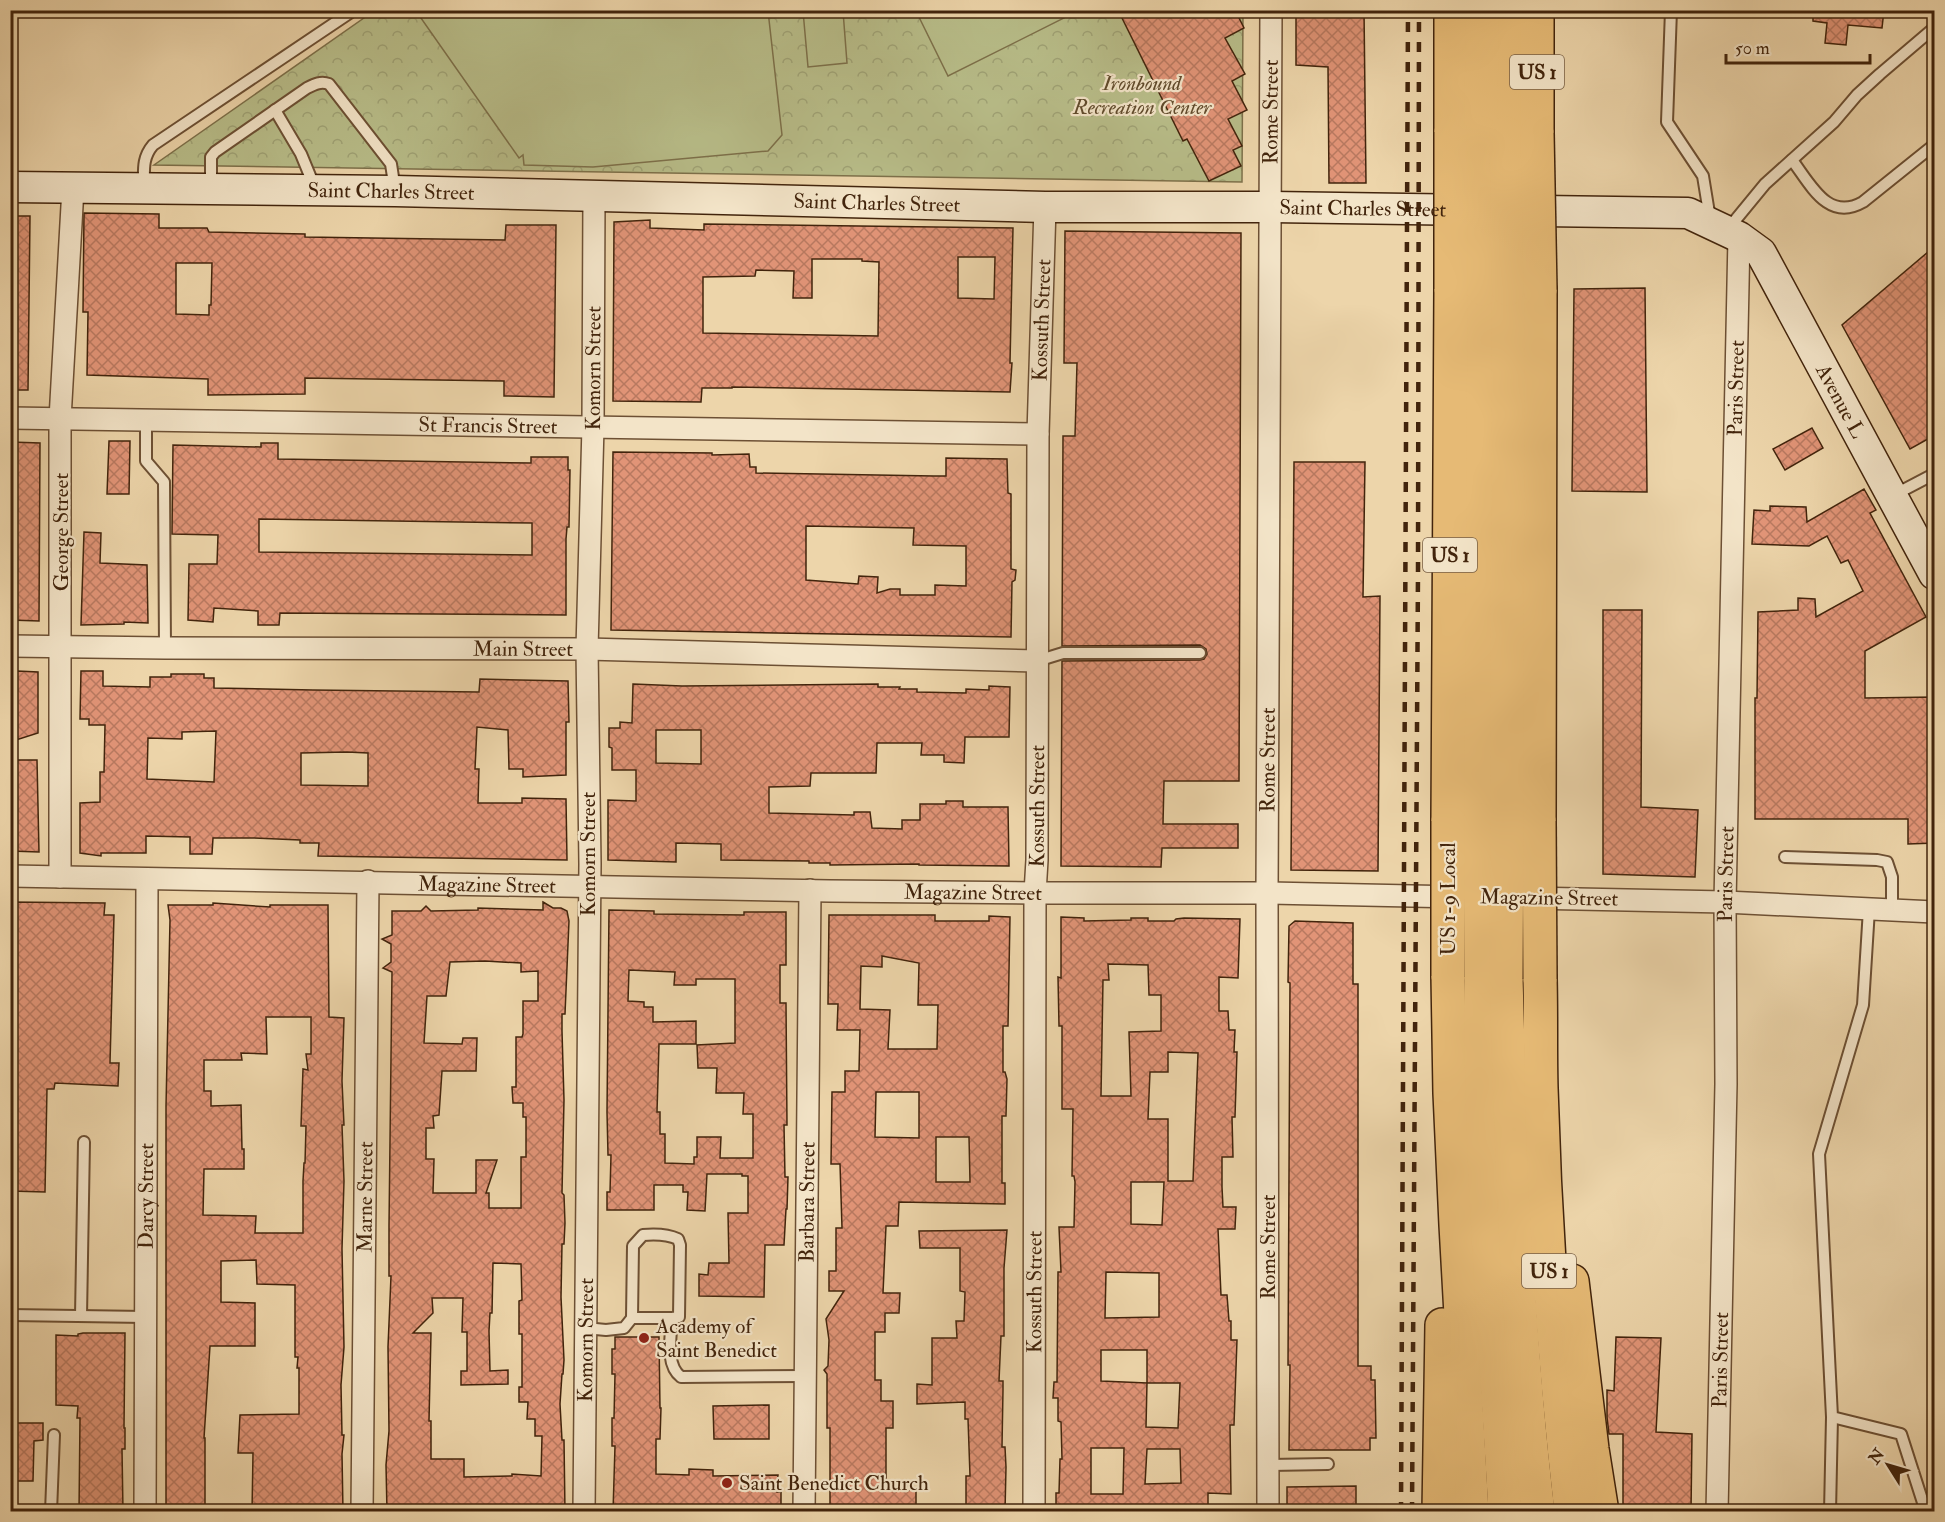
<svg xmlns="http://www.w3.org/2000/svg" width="1945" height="1522" viewBox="0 0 1945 1522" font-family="'IM FELL Double Pica',serif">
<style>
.forest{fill:url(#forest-crowns);stroke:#7d704a;stroke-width:1.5}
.garden{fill:#b8bd89;stroke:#7d704a;stroke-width:1.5}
.building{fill:url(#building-cross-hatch);stroke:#42240c;stroke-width:1.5;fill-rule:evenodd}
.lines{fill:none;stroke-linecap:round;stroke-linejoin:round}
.lane-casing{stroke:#6d5034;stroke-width:14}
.street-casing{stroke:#6d5034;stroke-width:24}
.secondary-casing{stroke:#42240c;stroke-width:33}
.highway-casing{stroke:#42240c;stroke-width:36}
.lane{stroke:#f3e4c8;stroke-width:10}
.street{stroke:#f3e4c8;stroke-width:21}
.secondary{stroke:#f3e4c8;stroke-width:30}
.highway{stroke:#e6ba75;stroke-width:33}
.rail{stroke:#42240c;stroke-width:4.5;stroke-dasharray:10 10;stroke-linecap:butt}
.highway-bridge-casing{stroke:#42240c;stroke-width:36;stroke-linecap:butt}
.highway-bridge{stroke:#e6ba75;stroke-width:33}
.poi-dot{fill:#8f2418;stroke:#f3e4c8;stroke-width:2}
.labels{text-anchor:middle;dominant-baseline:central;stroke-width:4.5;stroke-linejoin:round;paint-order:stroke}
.shield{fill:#f3e4c8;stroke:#775e44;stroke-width:1.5}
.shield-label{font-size:20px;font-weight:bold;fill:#42240c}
.park-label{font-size:21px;font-style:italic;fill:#604a2b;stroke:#f3e4c8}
.street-label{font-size:21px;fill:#42240c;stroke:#f3e4c8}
.poi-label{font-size:21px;fill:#42240c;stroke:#f3e4c8;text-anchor:start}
</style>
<defs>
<pattern id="forest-crowns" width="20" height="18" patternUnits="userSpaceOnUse" patternTransform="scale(1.5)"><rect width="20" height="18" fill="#b8bd89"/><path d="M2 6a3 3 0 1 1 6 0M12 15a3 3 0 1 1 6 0" fill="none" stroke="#9fa275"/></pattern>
<pattern id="building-cross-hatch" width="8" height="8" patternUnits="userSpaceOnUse" patternTransform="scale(1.5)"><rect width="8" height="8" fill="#e19477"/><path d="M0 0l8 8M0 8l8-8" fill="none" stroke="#b87960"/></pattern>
</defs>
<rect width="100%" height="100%" fill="#edd5aa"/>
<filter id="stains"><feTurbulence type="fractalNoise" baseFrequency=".00333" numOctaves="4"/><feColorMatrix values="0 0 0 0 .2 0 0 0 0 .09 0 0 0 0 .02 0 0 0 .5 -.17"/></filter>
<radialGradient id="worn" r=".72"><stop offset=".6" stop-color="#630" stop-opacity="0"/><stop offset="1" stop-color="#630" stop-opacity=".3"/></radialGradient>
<!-- forest -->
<path class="forest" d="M374,11H1243L1242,182L154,165Z"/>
<!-- garden -->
<g class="garden">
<path d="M416,11H768L782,135L768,151L593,167L524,165L523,155L519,158Z"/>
<path d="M803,11H843L847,63L808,67Z"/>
<path d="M1073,11L1074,13L948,76L916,11Z"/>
</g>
<!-- building -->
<g class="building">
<path d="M1118,10H1235L1244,28L1225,38L1245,74L1232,81L1247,110L1228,119L1242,146L1233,150L1241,166L1209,181L1187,139L1183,141Z"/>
<path d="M1296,10H1364L1366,183H1329L1328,67L1296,65Z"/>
<path d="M1813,10H1884L1882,28L1848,25L1846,45L1825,43L1827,23L1813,21Z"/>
<path d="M84,213L159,214V228H207L209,232L305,234V237L505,240L506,225H556L554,397L504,396V381L305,378V394L208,395V379L87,375L88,312H83ZM176,263H212L211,305H209V315L176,314Z"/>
<path d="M10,216H30L28,390H10Z"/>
<path d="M650,220V228L704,230V224L1013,228L1010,363H1012L1010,392L732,387V388H702L701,402L613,401L614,222ZM958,257H995L994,299L958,298ZM812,259H862V261L879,262L878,336L703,333V277L755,276L756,270L794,271L793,298H812Z"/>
<path d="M1065,231L1241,233L1239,781H1164L1163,824H1238V848H1162L1161,867L1061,866L1062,661L1200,660L1204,659L1207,654L1206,649L1200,645L1062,646L1063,436H1075L1077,363H1064Z"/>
<path d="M1935,246V435L1910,449L1842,325Z"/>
<path d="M1645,288L1647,492L1572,491L1574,289Z"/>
<path d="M1812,428L1823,448L1785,470L1773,449Z"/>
<path d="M109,441H130L129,494H107Z"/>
<path d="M10,442L40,443L39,621L10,620Z"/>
<path d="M261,443H278V459L531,463V457H568V470H570L569,527H567L566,539V615L280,613L279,625H258V611L214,608L213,622L188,620L189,564H217L218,535L172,534L173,445L261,447ZM259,519L532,523V555L259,552Z"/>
<path d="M613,452L712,453V455L749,454L750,467H756V473L934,476H946V458L1007,459L1008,493L1011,494V569L1016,570L1015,580L1012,582L1011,637L611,630ZM806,526L914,528L913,545L966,546V586L935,585V595H900V589H890L877,593L878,577L859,576L858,584L806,580Z"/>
<path d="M1294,462H1365L1363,597L1380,596L1378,871L1291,870Z"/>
<path d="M1864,489L1876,510L1870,513L1926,617L1865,651V698L1935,697V843L1908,844V819H1755V698H1757L1758,612L1798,610V598L1815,599L1816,617L1863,591L1848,560L1841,563L1827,536L1809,546L1752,544L1754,510L1770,511V506L1806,507L1807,522Z"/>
<path d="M84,532L101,533L100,563L147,565L148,623L124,622V624L81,625Z"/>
<path d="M1603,610H1642L1641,807L1698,810L1695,877L1603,874Z"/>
<path d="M17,671L38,672V733L16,740V719H10V673H17Z"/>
<path d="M81,671H103V686L150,687V677H171V674H204V678H214V688L313,690L479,692L480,679L568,681L569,722H566V775L523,777V769H509L508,730L477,727L475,769H479L478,803H522V798L566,799L567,860L318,856L319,843H300V840L254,838H213L212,854H190V837L146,836V853H101V856L80,853V803L100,802V772H104L105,725H89V719H80ZM216,731L214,782L147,779L148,738L182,739V732ZM347,752L368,753V786L301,785V753Z"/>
<path d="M633,684L682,686L878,684V687H900L899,689H917V692L966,693V689L989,690V686L1010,687L1009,737H965L964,763L944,762V755H921L922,743H877L876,773H811L810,786L769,787V813L854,815V812H870L872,828L902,829V820H920V804H946V801H963V807H1008L1009,866L919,865V864L830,865V863H809V861L721,860V844L676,843V862L608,860V800L636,801V770H612V748L609,747V728H620V722L632,723ZM656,730H701V764L656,763Z"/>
<path d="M10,760H37L39,852L10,851Z"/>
<path d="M10,902L105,903L104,915H114L110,1063H119L118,1086L55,1083L54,1089H47L45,1192L10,1191Z"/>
<path d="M543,902L553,908H561L567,911L569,921L565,1014H562V1031L564,1100L562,1193L564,1195L565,1223L564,1244H562L561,1297L564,1360L563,1374H562L560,1404L562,1440H564L565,1512H387L386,1465L389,1431L388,1347L391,1276H389V1226L392,972L383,968L391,962V944L382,939L392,935V911H421L426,906L431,911L478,910V908L543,910ZM485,961L521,963V972L538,971V1001H523V1034L522,1037H516V1087H512L513,1103H523V1117H526V1157H521V1208H489V1193H486L497,1160H476V1193H433L434,1159H426V1128H434L433,1116L439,1115L442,1071H476L477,1038H463L462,1044L424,1043L427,996H446L450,962ZM493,1263L521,1264L522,1300L519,1301V1334H522V1387H519V1402H528L527,1419H535V1436H542L541,1476L512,1474V1476L464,1477V1459H431V1421H429L431,1333H413L433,1313L432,1298H463L462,1332H467V1371H461V1385L508,1384V1370L490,1371L489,1331L490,1313H492Z"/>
<path d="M213,903L270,907V905H328L329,1017L344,1018L342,1081L344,1125H342L344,1181L342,1249L344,1347L341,1385L342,1435H344L342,1454L343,1512H252L253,1453H238L240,1415L299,1414V1368H297L298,1357H295V1285L257,1284L256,1260L221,1261V1302L255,1303V1346H210L204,1438H205V1512H166V1106L170,920L168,905H213ZM266,1017H311V1054H306L308,1070L303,1069L301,1126H306L305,1163H304L303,1181V1233H255L256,1216L203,1215L204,1169H244V1149H242L241,1105L211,1106V1091H204V1060H242L241,1053L267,1054Z"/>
<path d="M609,910L654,911V914L744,915V912H786V965H780V1003H786L787,1125H784L785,1177H788L787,1209H786L784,1245H765L764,1297L699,1296V1274L708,1275L709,1263H729L728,1213H748V1176H742V1174H707L705,1211L687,1210L688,1192H683V1185H654V1210H607V1192H610L611,1155H608L607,1112ZM629,970L675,972L674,985H696V979H735V1043L697,1045L698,1068H717L716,1093H744L743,1114H753V1158H720L721,1137H697V1157H694V1164L665,1163V1134H660V1112H657L659,1044H696V1021L653,1022V1007H644V1002L628,1001Z"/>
<path d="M829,915H935V921H989V916L1010,917L1008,1026H1003V1072H1005L1007,1079L1006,1116H1002V1183H1005V1204L899,1202L898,1226H886L883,1293H900L899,1313H885V1332H875V1380H881V1401H893V1428H886V1483H907L906,1490H916V1512H830V1428H827V1374L824,1370L828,1366L829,1340L826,1319L844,1291H829V1271H836V1228H842L840,1164H831L832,1092H845V1071H859L860,1030H837L838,1004H828ZM882,956L919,963L918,1005H938L937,1049H888L890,1010L860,1009L861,966L882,967ZM876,1092H919V1138L875,1137ZM936,1137H969L970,1182H936Z"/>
<path d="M1061,917L1084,918V921L1131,920V918H1148V921H1174L1176,919L1184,918L1240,919L1238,978L1219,977V1011H1228L1229,1030H1235L1234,1052H1237L1235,1117H1232L1233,1157H1222V1187L1223,1207H1236L1235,1229H1218L1221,1295H1227L1229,1321H1231V1340H1237L1234,1425H1230L1231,1494L1208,1493V1512H1056V1493H1059L1060,1459H1062L1061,1422L1058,1421V1398H1053L1054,1382H1057L1058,1272H1061L1059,1227H1074L1075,1182L1074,1176H1072L1073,1109H1062V1026H1059L1058,977L1061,978ZM1108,964L1148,965L1149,995H1161V1031L1129,1032L1131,1096H1101L1103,980H1109ZM1168,1052L1198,1053L1193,1181H1168V1119H1148L1150,1072H1168ZM1131,1182H1164L1162,1225L1131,1224ZM1106,1272L1159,1273V1317L1105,1318ZM1101,1350H1147V1383L1101,1381ZM1147,1383H1180L1178,1428L1146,1427ZM1091,1448H1124L1123,1494H1091ZM1147,1449H1180L1181,1483L1145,1484Z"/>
<path d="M1295,921L1353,923V984H1358V1366H1371V1380H1375L1376,1438H1370V1450H1289L1290,1365H1288L1290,983L1288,982L1289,926Z"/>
<path d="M1007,1230L1004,1268V1336H1001L999,1381H1003V1390L1002,1447H1005L1006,1467L1005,1512H966V1476H970L968,1419H965V1402L917,1404V1384L932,1385V1338H957L956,1321H964L965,1292L960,1291V1248H920L919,1231Z"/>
<path d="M83,1333H125L124,1428H125V1449H122L123,1512H79L80,1418H77L78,1406L56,1405V1335L78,1336V1334Z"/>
<path d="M615,1337H659L660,1408H661L660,1439H656V1474L689,1475V1469L713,1470V1476L778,1475L777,1492H781V1507H777V1512H613L615,1446H612V1418H614L615,1374H612V1349H615Z"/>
<path d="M1616,1337L1661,1338L1656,1432L1692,1434L1691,1512H1623V1434H1609L1607,1417V1390L1614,1391Z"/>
<path d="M769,1405V1439H714L713,1406Z"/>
<path d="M10,1423H43V1440L34,1441L33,1481H10Z"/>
<path d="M1356,1486V1512H1287V1487Z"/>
</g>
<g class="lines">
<!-- lane casing -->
<g class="lane-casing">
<g id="lane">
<path d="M1671,10L1667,122L1703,176L1710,219"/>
<path d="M275,110L301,154L315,188"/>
<path d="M1792,160C1811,185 1828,222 1863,202L1934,145"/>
<path d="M144,186C144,170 142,158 153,145L354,10"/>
<path d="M211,187V157L215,152L307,88C315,84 321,81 329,84L391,164L395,190"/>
<path d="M1728,229L1765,184L1834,122L1857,95L1880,74L1934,28"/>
<path d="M146,419V461L164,482L165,648"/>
<path d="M1892,496L1934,474"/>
<path d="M1037,661L1063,653H1200"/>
<path d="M1785,857L1877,860L1887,862L1892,877V910"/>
<path d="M1869,909L1863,1005L1819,1154L1832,1417L1901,1434L1926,1512"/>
<path d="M10,1315L145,1317"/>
<path d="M81,1316L84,1142"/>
<path d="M632,1318L633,1246L643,1235C654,1234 667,1234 678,1239L680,1245L679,1317L672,1318"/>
<path d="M585,1328L606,1330L624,1328L632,1318H672C671,1336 665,1365 681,1377L805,1376"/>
<path d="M1269,1465L1328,1464"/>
<path d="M51,1512L54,1435"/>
<path d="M1830,1512L1832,1417"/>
</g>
</g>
<!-- street casing -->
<g class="street-casing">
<g id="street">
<path id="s1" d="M10,418L1038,434"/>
<path id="s2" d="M10,646L165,648L587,649L1037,661"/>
<path id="s3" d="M10,876L830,891L1035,893H1267L1459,897"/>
<path d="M60,877V419L73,188"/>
<path d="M1529,898L1725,902L1934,912"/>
<path id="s4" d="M145,1512L147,879"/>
<path id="s5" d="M362,1512L368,881"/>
<path id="s6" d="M584,1512L590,864L587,649L593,426L594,196"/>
<path id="s7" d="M804,1512L810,890"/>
<path id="s8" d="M1034,1512L1035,893L1037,860L1038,434L1045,207"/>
<path id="s9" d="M1268,1512L1267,893L1271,10"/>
<path id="s10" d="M1717,1512L1726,1084L1725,902L1739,237"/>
</g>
</g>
<!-- secondary casing -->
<g class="secondary-casing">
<g id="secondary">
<path id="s11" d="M10,187L395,191L1045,207H1272L1688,213L1739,237L1761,253L1934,574"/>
</g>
</g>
<!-- highway casing -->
<g class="highway-casing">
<g id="highway">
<path d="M1451,10V132"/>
<path d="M1505,10L1506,133"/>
<path d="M1537,10V133"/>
<path d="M1481,133L1482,10"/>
<path d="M1480,820L1483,289"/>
<path d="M1448,821L1451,289"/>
<path d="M1539,821L1540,290"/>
<path d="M1507,822L1508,289"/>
<path d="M1448,976L1450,1093L1456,1225L1472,1512"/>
<path d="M1481,977C1479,1156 1495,1333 1505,1512"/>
<path d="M1506,978C1511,1156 1517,1334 1538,1512"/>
<path d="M1540,979C1541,1015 1540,1052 1541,1088C1545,1230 1555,1371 1571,1512"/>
<path d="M1572,1281L1592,1449L1602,1512"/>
<path d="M1439,1512L1442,1325"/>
</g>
</g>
<!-- lane -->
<use href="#lane" class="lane"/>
<!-- street -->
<use href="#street" class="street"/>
<!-- secondary -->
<use href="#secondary" class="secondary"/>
<!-- highway -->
<use href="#highway" class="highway"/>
<!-- rail -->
<g class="rail">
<path d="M1401,1512L1408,10"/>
<path d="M1412,1512L1418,571L1419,10"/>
</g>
<!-- highway-bridge casing -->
<g class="highway-bridge-casing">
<g id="highway-bridge">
<path d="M1481,133L1483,289"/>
<path d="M1506,133L1508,289"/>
<path d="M1537,133L1540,290"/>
<path d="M1451,289V132"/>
<path d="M1480,820L1481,977"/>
<path d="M1539,821L1540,979"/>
<path d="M1448,976V821"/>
<path d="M1506,978L1507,822"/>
</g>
</g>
<!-- highway-bridge -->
<use href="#highway-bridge" class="highway-bridge"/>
</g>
<!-- markers -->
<g class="poi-dot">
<circle cx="644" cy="1338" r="6"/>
<circle cx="727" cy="1483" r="6"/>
</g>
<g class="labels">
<!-- shield labels -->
<g class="shield">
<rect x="1510" y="55" width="54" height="34" rx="4.5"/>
<rect x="1423" y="538" width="54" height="34" rx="4.5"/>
<rect x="1522" y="1254" width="54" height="34" rx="4.5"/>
</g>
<g class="shield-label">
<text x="1537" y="72">US 1</text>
<text x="1450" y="555">US 1</text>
<text x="1549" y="1271">US 1</text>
</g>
<!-- park labels -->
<g class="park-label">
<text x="1142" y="83">Ironbound<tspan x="1142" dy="24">Recreation Center</tspan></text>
</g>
<!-- street labels -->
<g class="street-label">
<text stroke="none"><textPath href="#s9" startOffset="1400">Rome Street</textPath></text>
<text stroke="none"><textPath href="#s11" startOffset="381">Saint Charles Street</textPath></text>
<text stroke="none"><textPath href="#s11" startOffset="867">Saint Charles Street</textPath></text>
<text stroke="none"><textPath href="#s11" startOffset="1353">Saint Charles Street</textPath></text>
<text stroke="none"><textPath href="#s8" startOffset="1192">Kossuth Street</textPath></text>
<text stroke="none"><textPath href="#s6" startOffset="1144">Komorn Street</textPath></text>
<text stroke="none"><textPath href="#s10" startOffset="1124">Paris Street</textPath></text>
<text stroke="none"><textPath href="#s11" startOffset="1930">Avenue L</textPath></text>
<text stroke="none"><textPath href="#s1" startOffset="478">St Francis Street</textPath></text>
<text transform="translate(61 532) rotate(-90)">George Street</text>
<text stroke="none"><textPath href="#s2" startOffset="513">Main Street</textPath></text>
<text stroke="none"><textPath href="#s9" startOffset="752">Rome Street</textPath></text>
<text stroke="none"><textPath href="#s8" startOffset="706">Kossuth Street</textPath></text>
<text transform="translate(588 854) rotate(-90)">Komorn Street</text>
<text stroke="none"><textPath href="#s10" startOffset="638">Paris Street</textPath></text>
<text stroke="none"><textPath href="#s3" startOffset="477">Magazine Street</textPath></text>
<text stroke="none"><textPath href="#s3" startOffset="963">Magazine Street</textPath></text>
<text transform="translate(1549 898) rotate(1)">Magazine Street</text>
<text transform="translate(1448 899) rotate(-90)">US 1-9 Local</text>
<text stroke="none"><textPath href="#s4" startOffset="316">Darcy Street</textPath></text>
<text stroke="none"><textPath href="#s5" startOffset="315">Marne Street</textPath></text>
<text stroke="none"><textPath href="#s7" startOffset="310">Barbara Street</textPath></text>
<text transform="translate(1268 1247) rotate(-90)">Rome Street</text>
<text stroke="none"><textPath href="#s8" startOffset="220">Kossuth Street</textPath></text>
<text stroke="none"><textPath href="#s6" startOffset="172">Komorn Street</textPath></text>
<text stroke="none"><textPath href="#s10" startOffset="152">Paris Street</textPath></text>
</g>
<!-- poi labels -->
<g class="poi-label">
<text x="656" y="1326">Academy of<tspan x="656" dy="24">Saint Benedict</tspan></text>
<text x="739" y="1483">Saint Benedict Church</text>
</g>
</g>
<!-- margin -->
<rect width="1945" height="1522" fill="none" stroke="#edd5aa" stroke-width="36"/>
<rect x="12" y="12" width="1921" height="1498" fill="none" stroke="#42240c" stroke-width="3"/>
<rect x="18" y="18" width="1909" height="1486" fill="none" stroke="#42240c" stroke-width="1.5"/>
<!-- north arrow -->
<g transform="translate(1888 1465) rotate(307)" stroke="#f3e4c8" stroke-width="4.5" paint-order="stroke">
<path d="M0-4.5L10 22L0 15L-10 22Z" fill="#42240c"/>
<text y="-9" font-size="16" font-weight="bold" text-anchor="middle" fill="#42240c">N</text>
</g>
<!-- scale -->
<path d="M1726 54v9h144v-9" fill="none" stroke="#42240c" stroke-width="3"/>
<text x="1735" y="54" font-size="18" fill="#42240c" stroke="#f3e4c8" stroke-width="4.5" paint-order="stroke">50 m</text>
<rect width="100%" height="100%" filter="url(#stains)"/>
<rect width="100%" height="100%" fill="url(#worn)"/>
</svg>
